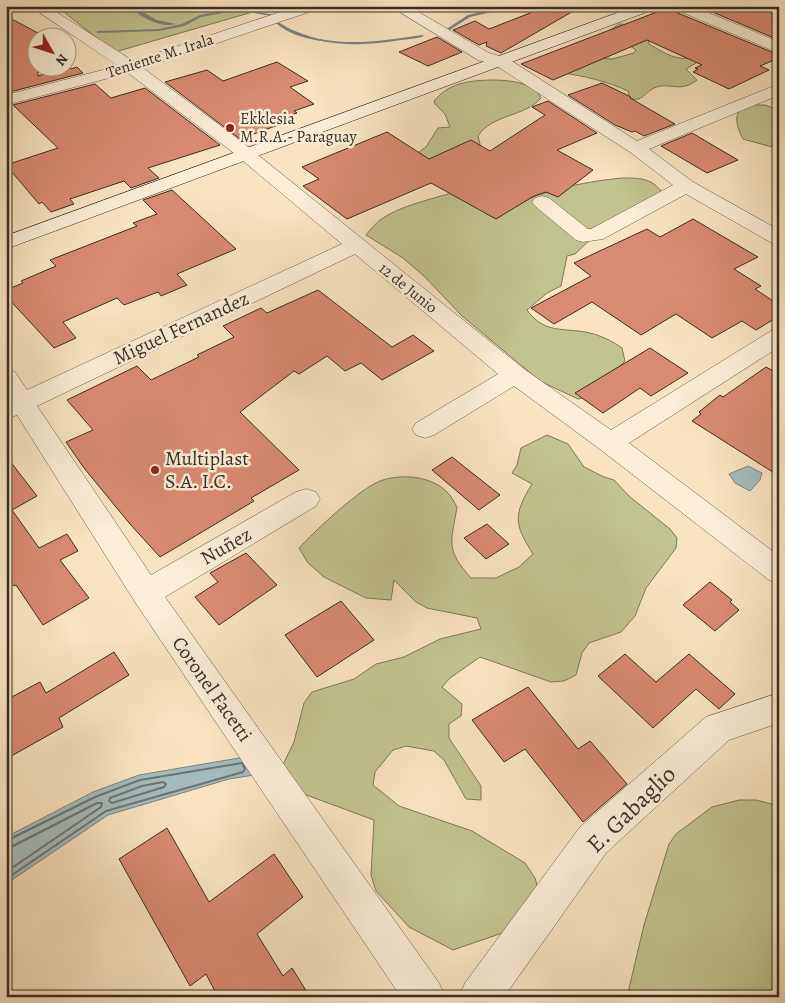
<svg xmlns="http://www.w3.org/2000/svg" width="785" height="1003" viewBox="0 0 785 1003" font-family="Alegreya,serif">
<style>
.green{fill:#c1c390;stroke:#7d785a}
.water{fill:#a3bbbd;stroke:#798380}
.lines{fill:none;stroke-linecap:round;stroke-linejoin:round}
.shore{stroke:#6e7471;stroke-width:2}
.stream{fill:#798380;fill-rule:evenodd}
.building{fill:#d88a72;stroke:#392e25}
.street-casing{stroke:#695b4c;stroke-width:1}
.secondary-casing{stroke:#392e25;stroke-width:1}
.street{fill:#fbedd6;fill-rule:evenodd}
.secondary{fill:#fbedd6;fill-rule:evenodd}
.poi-dot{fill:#8f2418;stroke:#fbedd6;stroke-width:2}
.labels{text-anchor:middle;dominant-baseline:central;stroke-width:5;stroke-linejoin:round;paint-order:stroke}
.far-street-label{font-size:16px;fill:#392e25;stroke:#fbedd6}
.far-poi-label{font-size:16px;fill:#392e25;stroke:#fbedd6;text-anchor:start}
.street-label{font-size:20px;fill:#392e25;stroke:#fbedd6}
.poi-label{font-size:20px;fill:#392e25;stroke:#fbedd6;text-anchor:start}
.near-street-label{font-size:24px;fill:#392e25;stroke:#fbedd6}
</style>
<rect width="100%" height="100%" fill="#f9e3c0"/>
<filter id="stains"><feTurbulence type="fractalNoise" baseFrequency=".004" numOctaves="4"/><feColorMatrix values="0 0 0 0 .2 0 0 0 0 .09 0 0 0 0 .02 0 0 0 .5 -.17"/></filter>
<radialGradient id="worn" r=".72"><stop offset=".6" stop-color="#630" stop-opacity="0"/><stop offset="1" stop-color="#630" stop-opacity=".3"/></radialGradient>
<!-- green -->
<g class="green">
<path d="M56,6H273L115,52Z"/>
<path d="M619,24L638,25L648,36L649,44C658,49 669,57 680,58C686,59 691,57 697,60L696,63L686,69L697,80C680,94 670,81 654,88C645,92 642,103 630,98L628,91C609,82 582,75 561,73L598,58L612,59L634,53L636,50L609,31Z"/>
<path d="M489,80C505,80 534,81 541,98C525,117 492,114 478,136L480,144L476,161L433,158L402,164L426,147L438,128L450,127L445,114L435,104L434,101C449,83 467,81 489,80Z"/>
<path d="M750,105H765L779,110V118L772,125L776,133L772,147L743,139C736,126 731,109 750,105Z"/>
<path d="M623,178C639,178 651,178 661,191L659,195L592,238L575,254L567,256L561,286L547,293L527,310C545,335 564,327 590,333C602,336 612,341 622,348L625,361L604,383L596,395L578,399L540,381L462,316L424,276L403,258L366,235C370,230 375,224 380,220C399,206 432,199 455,192L496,219C521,193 587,181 623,178Z"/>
<path d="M547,435L568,444L584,467L604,477L614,480L629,496L670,529L677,538L676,548L646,588L635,616L621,632L589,643L582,653L576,675L564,681L551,682L480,657L450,678L442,687L462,704L461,716L449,724V738L481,786V800L466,799L444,760L434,751L406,746L393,750L375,772L373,785L399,806L472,831L525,863L535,878L540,895L514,929L453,950L409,927L376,891L371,875L374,820L274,783L294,742L304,703L312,692L354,679L376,664L404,657L440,639L481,629L477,618L427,608L416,602L394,580L391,600L366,598L324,577L308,563L299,548C315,531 362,486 383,480C403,474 430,476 446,491C451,495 454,502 457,507C451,543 445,549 471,578H496L519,567L533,554C514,524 513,515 532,484L512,473L517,465L521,448Z"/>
<path d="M739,800H756L779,806V997H627L644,925L669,844L676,834L712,807Z"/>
</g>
<!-- water -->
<g class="water">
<path d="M748,466L762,473L760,480L750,491L735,483L729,474Z"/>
<path d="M245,757L254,775L229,779L108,815L6,884V837L93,792L139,775Z"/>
</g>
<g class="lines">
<!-- shore -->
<g class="shore">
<path d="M163,782L166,784L164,787L112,803L109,801L110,798L142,786Z"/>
<path d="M6,841L95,797L140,780L242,763"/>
<path d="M6,847L13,846L97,803H102L101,807L6,872"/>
<path d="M6,879L106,811L243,772L245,769L243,765"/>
</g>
<!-- stream -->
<g class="stream">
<path d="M127,6H132L157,20L176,24C160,29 140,16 127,6Z"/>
<path d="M498,6H503L496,11L470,17L445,33L442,32L468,15L494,9Z"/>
<path d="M248,10L274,15L272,16L248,12L223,13L201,17L184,26L159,31L98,33L96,32L98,31L159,29L182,24L200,15L223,11Z"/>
<path d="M278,22C284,25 289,29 295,31C336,49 380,41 422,35L424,36C417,39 409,39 401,40C372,45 345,46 315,40C301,37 287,33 276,23Z"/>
</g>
</g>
<!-- building -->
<g class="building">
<path d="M548,6H582L501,53L486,46L487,42L479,45L453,30L475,21L489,29Z"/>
<path d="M698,6H752L779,16V40Z"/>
<path d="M670,7L673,11L779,55V58L760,66L769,70L729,89L693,72L698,69L695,68L702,65L647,40L553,80L521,64Z"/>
<path d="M6,16L38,33V76L69,67L71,69L77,67L83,73L6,93Z"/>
<path d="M437,37L462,52L428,66L399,52Z"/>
<path d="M277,62L308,81L290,87L314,104L294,111L297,113L291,115L292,117L275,122L278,125L240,139L165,82L207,70L223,81Z"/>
<path d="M602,83L631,97L630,98L675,124L644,136L635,131L632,132L615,125L568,95Z"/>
<path d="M95,84L111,98L145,88L220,145L148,168L159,178L131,188L124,181L70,199L74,204L51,212L42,202L39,204L6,165L58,148L13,105Z"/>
<path d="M548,101L597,133L557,150L593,170L558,197L546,192L534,196L496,219L431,183L347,219L303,186L319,179L302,167L387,132L429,159L471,140L490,151L545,115L532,107Z"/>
<path d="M692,133L738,160L707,173L661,146Z"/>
<path d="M172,190L236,249L177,274L187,285L161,296L158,292L124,305L117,298L63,322L76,338L54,348L6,296V290L23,283L21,281L56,266L50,260L137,226L133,223L157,214L143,200Z"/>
<path d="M693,219L758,257L734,269L761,286L755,289L779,305V316L756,330L742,321L712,338L676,314L641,335L592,302L554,324L531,308L591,276L574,263L647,229L660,237Z"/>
<path d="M318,290L392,347L413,335L434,351L382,380L361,363L345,371L327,356L299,374L294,371L240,412L299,470L251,498L254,501L160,557L130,524L84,468L66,442L93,430L67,400L137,366L151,380L199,357L197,355L234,337L223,326L261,308L267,313Z"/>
<path d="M650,348L688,373L651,396L640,388L603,413L575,393Z"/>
<path d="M766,367L779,374V476L692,421L701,414L699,412L720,395L723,397Z"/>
<path d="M6,456L37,496L12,510L39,548L67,534L78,551L60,560L89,598L43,625L16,585L14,586L6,575Z"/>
<path d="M452,457L500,495L479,510L432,470Z"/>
<path d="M487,524L509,544L486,559L464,538Z"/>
<path d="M246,553L277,585L219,625L195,597L218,582L210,573Z"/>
<path d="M710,582L732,600L730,602L739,610L715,631L683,605Z"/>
<path d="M341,601L374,640L317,677L285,635Z"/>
<path d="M114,652L129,675L59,718L63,727L6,759V700L40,682L46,693Z"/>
<path d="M625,654L656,682L689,654L735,694L719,709L696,689L653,728L598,676Z"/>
<path d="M528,687L578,749L590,741L627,784L583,822L525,749L504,762L472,720Z"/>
<path d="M167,828L209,902L274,854L303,897L257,934L283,976L292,968L310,997H218L206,974L190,986L119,859Z"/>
</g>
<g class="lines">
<!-- street casing -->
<g class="street-casing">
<g id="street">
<path d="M30,6H47L133,61L298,6H320L318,9L143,68L242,142L524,369L611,430L771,331L779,329V347L629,443L779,556V584L769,580L601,450L514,386L434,435L425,438L416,435L412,429L416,423L498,374L355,254L37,406L151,575L296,492L306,489L316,492L320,499L316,506L165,597L439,983L445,997H401L135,602L17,415L6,419V370L15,372L27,390L342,244L230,150L128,73L6,105V95L118,66Z"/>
<path d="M390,6H408L489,53L507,58L637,141L779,84V95L649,149L693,182L779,230V245L772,243L686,194L603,239L583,242L576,240L535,206L532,202L535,198L542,196L549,198L588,229H591L673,185L630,152L495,65L478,60Z"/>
<path d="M672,6H692L779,42V53L674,9Z"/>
<path d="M779,693V723L729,740L606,853L504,997H459L465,983L580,827L706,717Z"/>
</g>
</g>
<!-- secondary casing -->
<g class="secondary-casing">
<path id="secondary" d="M636,6H657L655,9L6,249V236Z"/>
</g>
<!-- street -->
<use href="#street" class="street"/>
<!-- secondary -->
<use href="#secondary" class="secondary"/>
</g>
<!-- markers -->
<g class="poi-dot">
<circle cx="230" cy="128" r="5"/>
<circle cx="155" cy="470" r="5"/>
</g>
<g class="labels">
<!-- far-street labels -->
<g class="far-street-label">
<text transform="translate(160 56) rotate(-18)">Teniente M. Irala</text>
<text transform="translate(408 288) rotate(39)">12 de Junio</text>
</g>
<!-- far-poi labels -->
<g class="far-poi-label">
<text x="240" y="119">Ekklesia<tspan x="240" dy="18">M.R.A.- Paraguay</tspan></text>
</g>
<!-- street labels -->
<g class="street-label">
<text transform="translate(181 328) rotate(-25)">Miguel Fernandez</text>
<text transform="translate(226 546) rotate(-30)">Nuñez</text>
<text transform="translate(212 689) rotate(55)">Coronel Facetti</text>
</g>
<!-- poi labels -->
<g class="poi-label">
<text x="165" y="458">Multiplast<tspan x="165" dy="23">S.A. I.C.</tspan></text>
</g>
<!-- near-street labels -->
<g class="near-street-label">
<text transform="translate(631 809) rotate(-44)">E. Gabaglio</text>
</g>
</g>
<!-- margin -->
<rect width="785" height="1003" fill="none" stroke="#f9e3c0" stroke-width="25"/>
<rect x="8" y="8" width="770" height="988" fill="none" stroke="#392e25" stroke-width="2.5"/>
<rect x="12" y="12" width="760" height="978" fill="none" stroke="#392e25"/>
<!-- north arrow -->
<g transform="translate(52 52) rotate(129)"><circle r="24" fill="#fbedd6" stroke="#ada18f"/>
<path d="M0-4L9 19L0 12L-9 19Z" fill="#8f2418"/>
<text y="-8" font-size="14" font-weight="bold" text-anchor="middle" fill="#392e25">N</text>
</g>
<rect width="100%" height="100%" filter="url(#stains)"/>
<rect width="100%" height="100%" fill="url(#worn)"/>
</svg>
